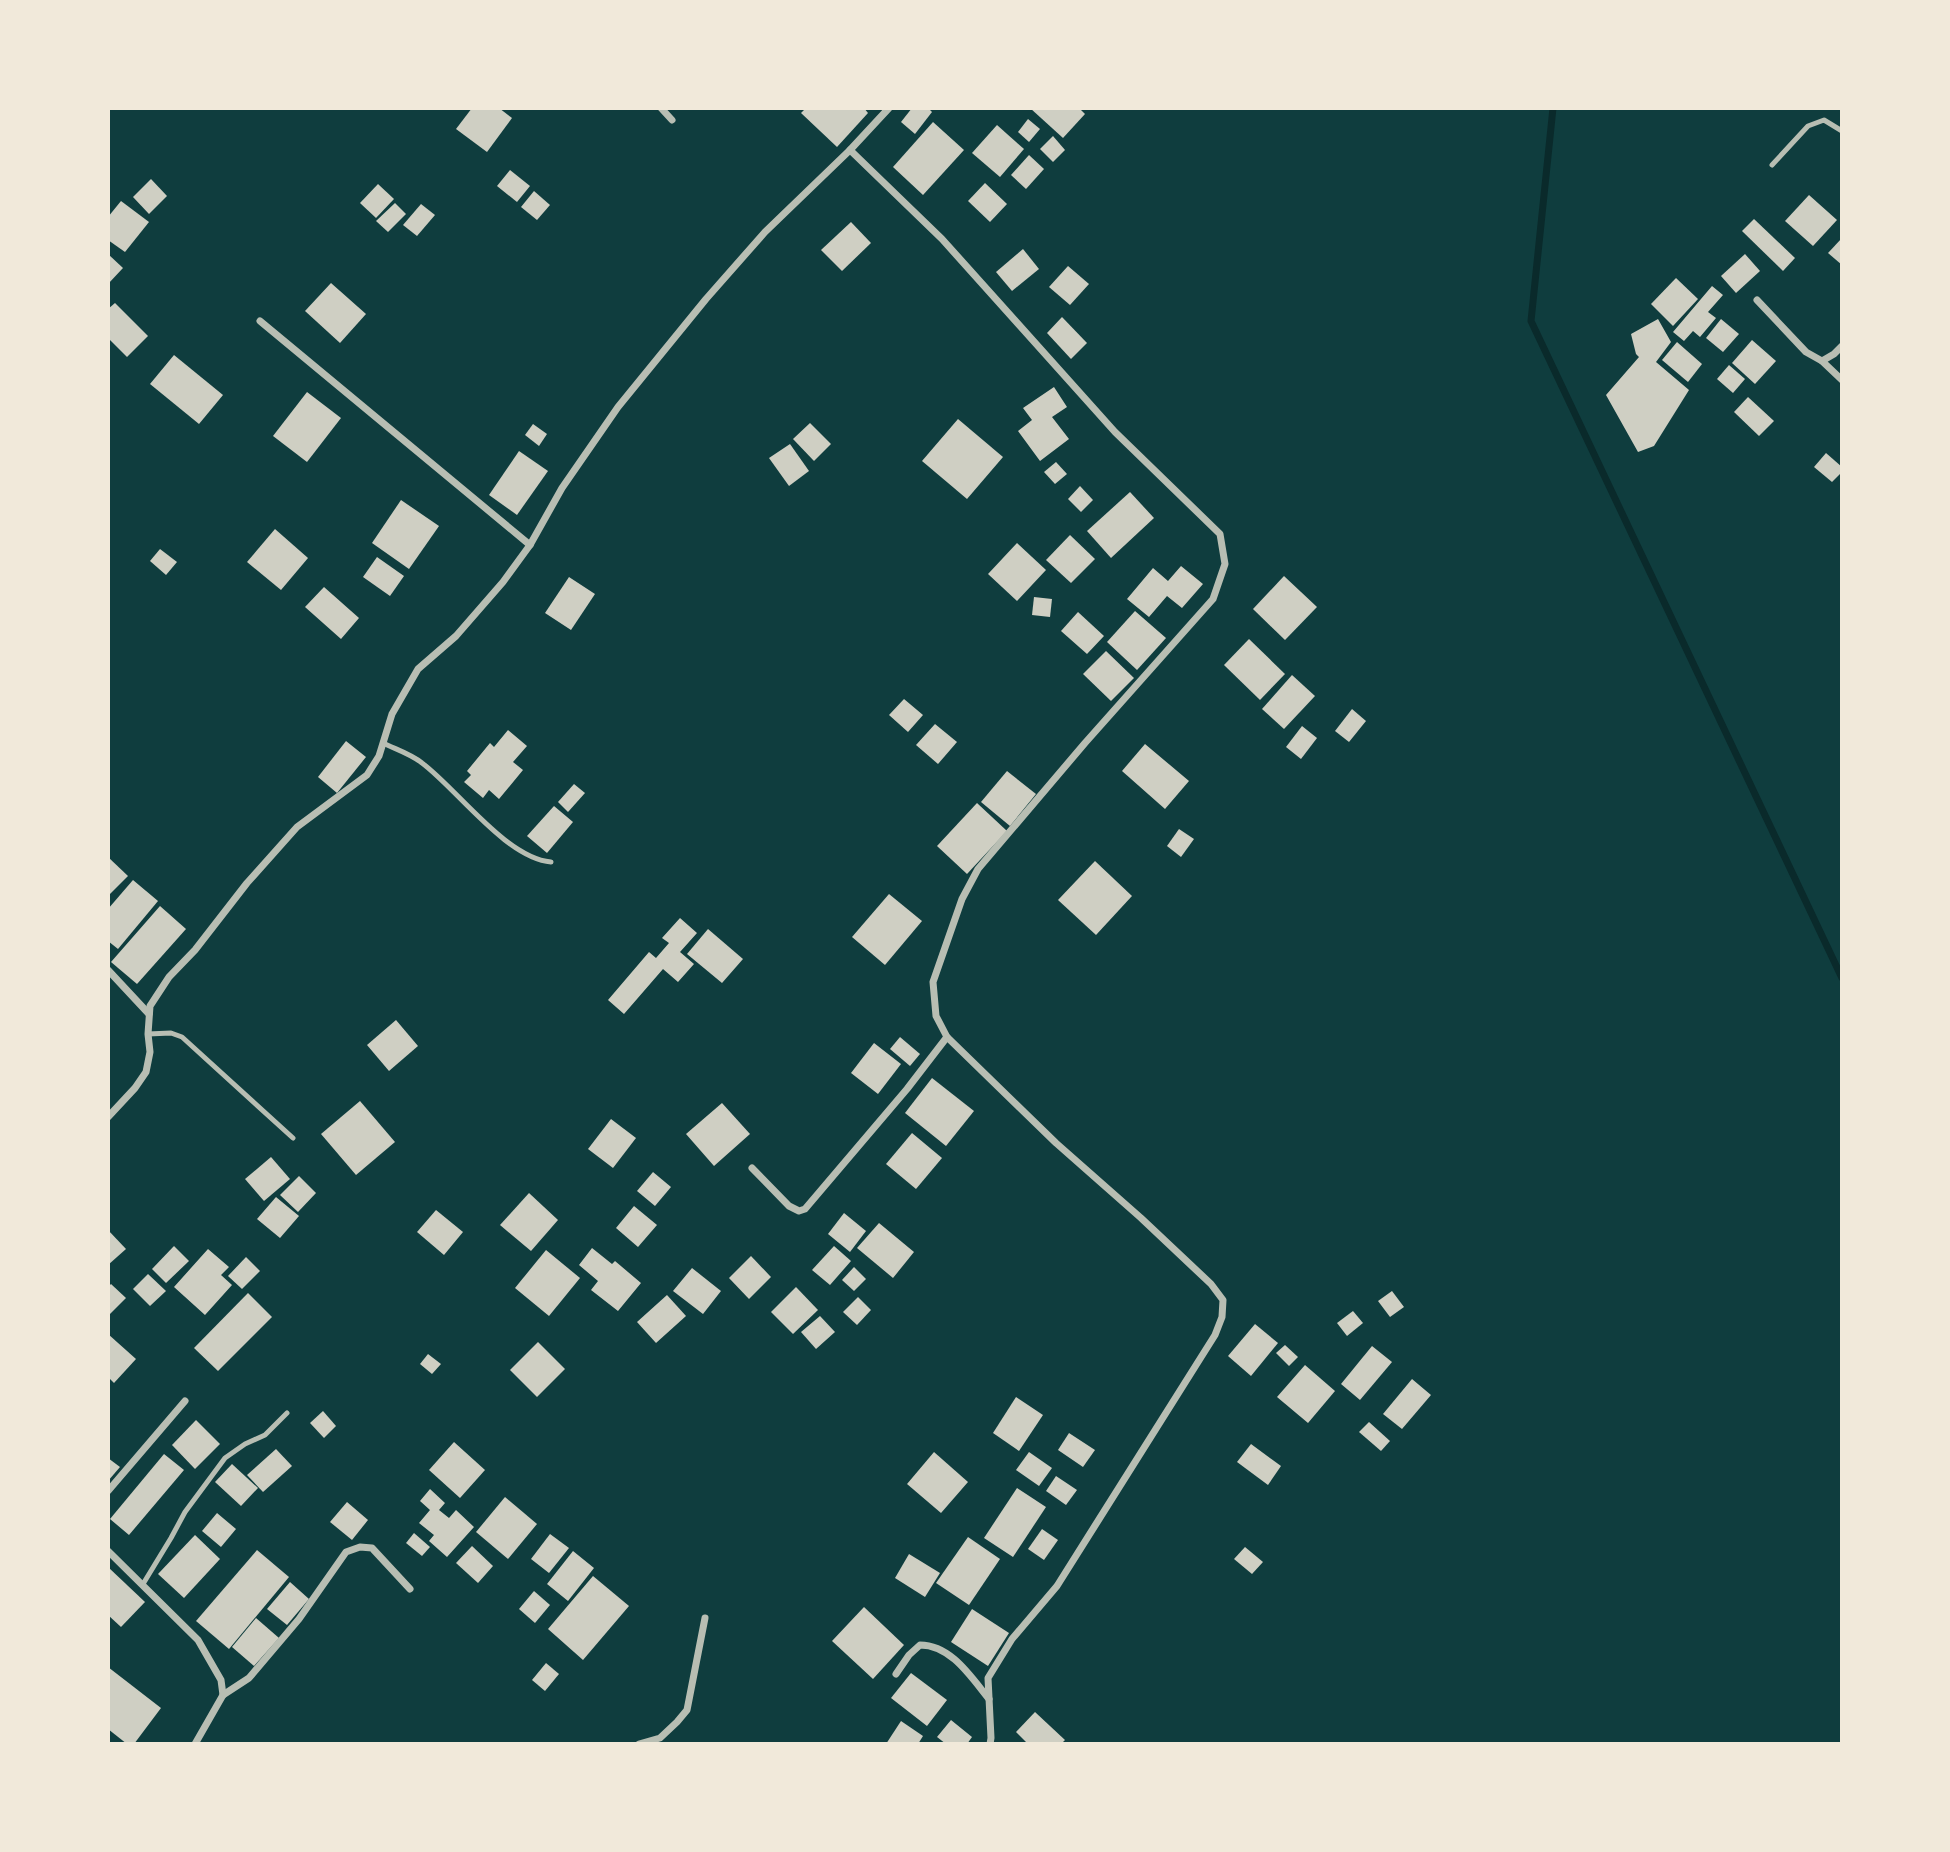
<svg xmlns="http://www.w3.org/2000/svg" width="1950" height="1852" viewBox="0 0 1950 1852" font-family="Georgia,serif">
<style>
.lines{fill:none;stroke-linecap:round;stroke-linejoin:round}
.stream{stroke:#0a2a2b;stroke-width:7}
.building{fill:#cfcfc3}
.service{stroke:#b8beb3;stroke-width:5}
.minor{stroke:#b8beb3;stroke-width:7}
</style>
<rect width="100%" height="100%" fill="#0f3d3e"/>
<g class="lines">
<!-- stream -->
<path class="stream" d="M1553,108L1531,321L1842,978"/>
</g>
<!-- building -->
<g class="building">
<path d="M472,108H499L512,118L487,152L456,129Z"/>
<path d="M806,108H864L868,113L837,147L801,113Z"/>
<path d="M912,108H928L932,112L915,134L901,122Z"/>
<path d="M1030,108H1079L1085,114L1063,138Z"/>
<path d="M1028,119L1040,129L1029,142L1018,132Z"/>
<path d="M933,122L964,150L923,195L893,167Z"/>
<path d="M997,125L1024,149L1000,177L972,153Z"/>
<path d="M1053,136L1065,150L1053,162L1040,149Z"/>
<path d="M1029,155L1044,169L1026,189L1011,175Z"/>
<path d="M510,170L530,186L517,202L497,186Z"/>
<path d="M151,179L167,196L149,214L133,197Z"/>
<path d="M985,183L1007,204L990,222L968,201Z"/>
<path d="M378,184L394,199L376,218L360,203Z"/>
<path d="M534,191L550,205L537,220L521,207Z"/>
<path d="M1809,195L1837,220L1813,246L1785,221Z"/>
<path d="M121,201L149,222L125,252L108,240V217Z"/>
<path d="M395,203L406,214L388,232L376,221Z"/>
<path d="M421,204L435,215L417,236L403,225Z"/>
<path d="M1754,219L1795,258L1783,271L1742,231Z"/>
<path d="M851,222L871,243L842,271L821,250Z"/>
<path d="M1842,238V265L1828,253Z"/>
<path d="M1023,249L1039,269L1012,291L996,272Z"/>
<path d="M108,254L123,268L108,284Z"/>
<path d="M1745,254L1760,271L1736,293L1721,276Z"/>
<path d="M1068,266L1089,284L1070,305L1049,287Z"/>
<path d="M1676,278L1698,299L1673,326L1651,304Z"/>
<path d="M331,283L366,314L340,343L305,311Z"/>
<path d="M1712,286L1723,295L1708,312L1716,318L1700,337L1693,331L1684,341L1673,332Z"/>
<path d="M115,303L148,336L127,357L108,338V309Z"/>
<path d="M1062,317L1087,343L1071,359L1047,333Z"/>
<path d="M1658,319L1671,342L1656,362L1689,390L1654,446L1638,452L1606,395L1639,357L1636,354L1631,334Z"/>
<path d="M1721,319L1739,334L1723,352L1706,338Z"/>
<path d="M1752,340L1776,361L1755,384L1732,363Z"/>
<path d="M1677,342L1702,364L1688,382L1662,360Z"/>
<path d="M174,355L223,395L199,424L150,384Z"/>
<path d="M1729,365L1745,379L1733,393L1717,379Z"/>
<path d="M1054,387L1067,407L1052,417L1069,439L1040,461L1018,431L1032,420L1023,408Z"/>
<path d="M307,392L341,418L307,462L273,436Z"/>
<path d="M1748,397L1774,421L1759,436L1734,412Z"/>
<path d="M958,419L1003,457L967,499L922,461Z"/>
<path d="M810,423L831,444L814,461L793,439Z"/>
<path d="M533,424L547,434L539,446L525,435Z"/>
<path d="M790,444L809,471L789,486L769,458Z"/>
<path d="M519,451L548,471L517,515L489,495Z"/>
<path d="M1826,453L1842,467V472L1832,482L1814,467Z"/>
<path d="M1056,462L1067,474L1055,484L1044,472Z"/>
<path d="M1080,486L1093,500L1081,512L1068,499Z"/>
<path d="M1130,492L1154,518L1111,558L1087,531Z"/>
<path d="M401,500L439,526L409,569L372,543Z"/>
<path d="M275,529L308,558L281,590L247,562Z"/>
<path d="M1070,535L1095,559L1071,583L1046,560Z"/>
<path d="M1017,543L1046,570L1017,601L988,574Z"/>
<path d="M160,549L177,562L166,575L150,561Z"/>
<path d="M377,557L404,576L390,596L363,577Z"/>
<path d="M1181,566L1203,584L1182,608L1167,596L1149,617L1127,599L1153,568L1168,581Z"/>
<path d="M1284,576L1317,607L1285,640L1253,609Z"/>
<path d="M569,577L595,594L571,630L545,613Z"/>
<path d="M324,587L359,618L341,639L305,607Z"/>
<path d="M1034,597L1052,599L1050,617L1032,615Z"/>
<path d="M1135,611L1166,638L1137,670L1107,642Z"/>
<path d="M1078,612L1104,636L1087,654L1061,631Z"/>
<path d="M1249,639L1285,674L1260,700L1224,665Z"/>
<path d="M1106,651L1134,678L1111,701L1083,674Z"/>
<path d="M1292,675L1315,696L1284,729L1262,709Z"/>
<path d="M904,699L923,715L908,732L889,715Z"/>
<path d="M1352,709L1366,721L1349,742L1335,731Z"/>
<path d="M935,724L957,742L938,764L916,745Z"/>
<path d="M1302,726L1317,738L1301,759L1286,747Z"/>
<path d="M508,730L527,746L513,762L523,770L499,799L489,790L483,798L464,782L471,775L467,771L490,743L494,747Z"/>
<path d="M346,741L366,757L337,793L318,777Z"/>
<path d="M1145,744L1189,781L1165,809L1122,771Z"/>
<path d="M1007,771L1036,794L1010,826L981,802Z"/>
<path d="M574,784L585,793L568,812L558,802Z"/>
<path d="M977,803L1007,831L967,874L937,846Z"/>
<path d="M554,806L573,822L547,853L527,836Z"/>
<path d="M1179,829L1194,839L1181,857L1167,846Z"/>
<path d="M108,857L128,876L108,896Z"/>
<path d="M1095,861L1132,896L1096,935L1058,900Z"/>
<path d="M133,880L158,901L118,949L108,941V909Z"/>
<path d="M889,894L922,921L885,965L852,937Z"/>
<path d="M160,906L186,929L137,984L111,962Z"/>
<path d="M680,918L697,933L680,952L694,964L678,982L663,969L624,1014L608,1000L649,952L656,958L669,943L662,938Z"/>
<path d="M708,929L743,959L722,983L687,954Z"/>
<path d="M396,1020L418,1046L389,1071L367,1045Z"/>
<path d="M900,1037L920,1054L910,1066L890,1049Z"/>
<path d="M874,1043L901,1064L878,1094L851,1073Z"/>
<path d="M932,1078L974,1111L946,1146L905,1113Z"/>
<path d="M360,1101L395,1142L356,1175L321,1134Z"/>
<path d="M722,1103L750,1134L714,1166L686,1134Z"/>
<path d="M611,1119L636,1138L613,1168L588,1149Z"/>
<path d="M912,1133L942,1158L916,1189L886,1164Z"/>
<path d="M271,1157L290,1179L264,1201L245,1179Z"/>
<path d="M653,1172L671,1187L655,1206L637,1191Z"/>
<path d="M299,1176L316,1193L298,1212L280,1195Z"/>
<path d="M529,1193L558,1220L531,1251L500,1225Z"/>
<path d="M276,1197L299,1216L280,1238L257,1219Z"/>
<path d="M634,1206L657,1225L638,1247L616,1228Z"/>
<path d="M436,1210L463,1232L444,1255L417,1232Z"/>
<path d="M844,1213L866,1231L850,1252L828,1234Z"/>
<path d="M879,1223L914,1252L893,1278L857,1248Z"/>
<path d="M108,1230L126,1249L108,1265Z"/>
<path d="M174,1246L189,1261L166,1283L152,1269Z"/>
<path d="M834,1246L851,1261L830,1285L812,1270Z"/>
<path d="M592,1248L612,1264L615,1261L641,1283L618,1311L591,1290L598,1281L579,1265Z"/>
<path d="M208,1249L229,1267L221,1275L232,1285L205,1315L174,1287Z"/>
<path d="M546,1250L580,1278L549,1316L515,1288Z"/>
<path d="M751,1256L771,1277L749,1299L729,1278Z"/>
<path d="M246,1257L260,1271L242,1289L228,1276Z"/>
<path d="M854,1267L866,1279L854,1291L842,1280Z"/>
<path d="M692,1268L721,1291L703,1314L673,1291Z"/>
<path d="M148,1274L166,1291L150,1306L133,1289Z"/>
<path d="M111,1284L126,1298L108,1316V1287Z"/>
<path d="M796,1287L818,1310L793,1334L771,1312Z"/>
<path d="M1392,1291L1404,1307L1390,1317L1378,1301Z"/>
<path d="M248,1293L272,1317L218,1371L194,1348Z"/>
<path d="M667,1295L686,1316L656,1343L637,1322Z"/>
<path d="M858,1297L871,1310L857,1325L843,1312Z"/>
<path d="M1353,1311L1363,1323L1347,1336L1337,1323Z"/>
<path d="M820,1316L835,1332L816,1349L801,1332Z"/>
<path d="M1255,1324L1278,1343L1251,1376L1228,1356Z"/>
<path d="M108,1334L136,1359L114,1383L108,1377Z"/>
<path d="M538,1342L565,1369L537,1397L510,1370Z"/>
<path d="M1285,1345L1298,1357L1289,1366L1276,1353Z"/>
<path d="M1372,1346L1392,1362L1360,1400L1341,1384Z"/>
<path d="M428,1354L441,1364L432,1374L420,1364Z"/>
<path d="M1305,1365L1335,1391L1308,1423L1277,1397Z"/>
<path d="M1412,1379L1431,1395L1402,1429L1383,1414Z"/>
<path d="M1016,1397L1043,1415L1019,1451L993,1433Z"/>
<path d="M323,1411L336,1426L324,1438L310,1423Z"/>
<path d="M196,1420L220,1444L195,1469L172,1445Z"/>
<path d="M1369,1422L1390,1441L1381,1451L1359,1432Z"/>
<path d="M1069,1433L1095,1450L1083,1467L1058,1450Z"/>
<path d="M454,1442L485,1470L460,1498L429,1470Z"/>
<path d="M1251,1444L1281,1466L1268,1485L1237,1462Z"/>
<path d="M276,1449L292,1466L263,1492L247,1475Z"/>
<path d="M934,1452L968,1482L941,1513L907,1484Z"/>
<path d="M1029,1452L1052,1468L1039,1486L1016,1470Z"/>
<path d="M164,1454L184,1470L129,1535L110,1519Z"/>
<path d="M108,1458L120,1467L108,1481Z"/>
<path d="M232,1464L258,1488L241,1506L215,1482Z"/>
<path d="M1056,1476L1077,1490L1066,1505L1046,1491Z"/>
<path d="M1017,1488L1046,1507L1013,1557L984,1538Z"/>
<path d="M430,1489L445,1503L439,1510L449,1518L456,1510L474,1527L447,1557L429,1541L434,1535L419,1523L430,1510L420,1501Z"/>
<path d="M505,1497L537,1524L508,1559L476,1532Z"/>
<path d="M347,1502L368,1520L352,1540L330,1522Z"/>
<path d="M217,1513L236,1529L221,1547L202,1531Z"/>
<path d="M1042,1529L1058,1540L1044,1560L1028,1549Z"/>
<path d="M414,1533L430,1547L422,1556L406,1543Z"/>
<path d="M550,1534L569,1548L549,1573L531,1559Z"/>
<path d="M195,1535L220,1559L184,1598L158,1574Z"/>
<path d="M968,1537L1000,1559L969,1605L936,1583Z"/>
<path d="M472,1546L493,1566L478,1583L456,1563Z"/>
<path d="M1245,1547L1263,1562L1252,1574L1234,1559Z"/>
<path d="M257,1550L289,1577L229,1649L196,1621Z"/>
<path d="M573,1551L594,1568L568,1601L547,1584Z"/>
<path d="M909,1554L940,1573L925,1597L895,1578Z"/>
<path d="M108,1567L145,1602L121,1627L108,1615Z"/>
<path d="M593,1576L629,1606L583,1660L548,1629Z"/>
<path d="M290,1582L309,1599L287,1625L267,1609Z"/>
<path d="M534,1591L550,1605L535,1623L519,1609Z"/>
<path d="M864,1607L904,1645L873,1679L832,1641Z"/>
<path d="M972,1609L1009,1633L988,1666L951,1642Z"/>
<path d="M256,1618L279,1638L254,1666L232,1647Z"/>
<path d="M546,1663L559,1674L545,1691L532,1680Z"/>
<path d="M108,1667L161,1708L134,1744H127L108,1729Z"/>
<path d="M911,1673L947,1700L927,1726L891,1698Z"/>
<path d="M1035,1712L1065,1740L1061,1744H1028L1016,1732Z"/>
<path d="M951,1720L972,1737L967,1744H946L937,1737Z"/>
<path d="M901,1721L923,1736L918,1744H886Z"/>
</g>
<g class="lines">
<!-- service -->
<g class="service">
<path d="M1772,165L1808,126L1824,120L1842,131"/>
<path d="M383,743C395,749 411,754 422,763C457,789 506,858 551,862"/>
<path d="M148,1034L171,1033L182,1037L293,1138"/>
<path d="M143,1584L171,1538L185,1512L225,1458L245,1444L265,1435L287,1413"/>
</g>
<!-- minor -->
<g class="minor">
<path d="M661,108L672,120"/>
<path d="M889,108L850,150L942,239L1115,432L1220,534L1225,564L1213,599L1085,743L978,869L962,899L933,982L936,1016L947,1037L1056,1143L1141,1218L1211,1284L1223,1300L1222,1317L1215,1335L1057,1586L1012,1639L988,1678L991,1738L990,1744"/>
<path d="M1757,300L1806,352L1822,361L1834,354L1842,346"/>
<path d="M260,321L530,545"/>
<path d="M1822,361L1842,380"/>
<path d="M108,970L149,1014"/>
<path d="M108,1117L135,1088L146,1072L150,1052L148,1034L150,1006L169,977L195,950L247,883L297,827L367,775L379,756L392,714L418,669L456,636L503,582L530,545L562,488L618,407L706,299L765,232L850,150"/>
<path d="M752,1168L789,1206L799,1211L805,1209L907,1089L947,1037"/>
<path d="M108,1491L185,1401"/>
<path d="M108,1551L198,1640L221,1680L223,1695L195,1744"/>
<path d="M896,1674L909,1655L920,1645C951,1645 971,1677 989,1699"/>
<path d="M223,1695L249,1678L299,1619L346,1552L360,1547L372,1548L410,1589"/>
<path d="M639,1744L660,1738L677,1722L687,1710L705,1618"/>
</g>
</g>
<!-- border -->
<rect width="1950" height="1852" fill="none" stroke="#f1e9da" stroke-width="220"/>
</svg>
